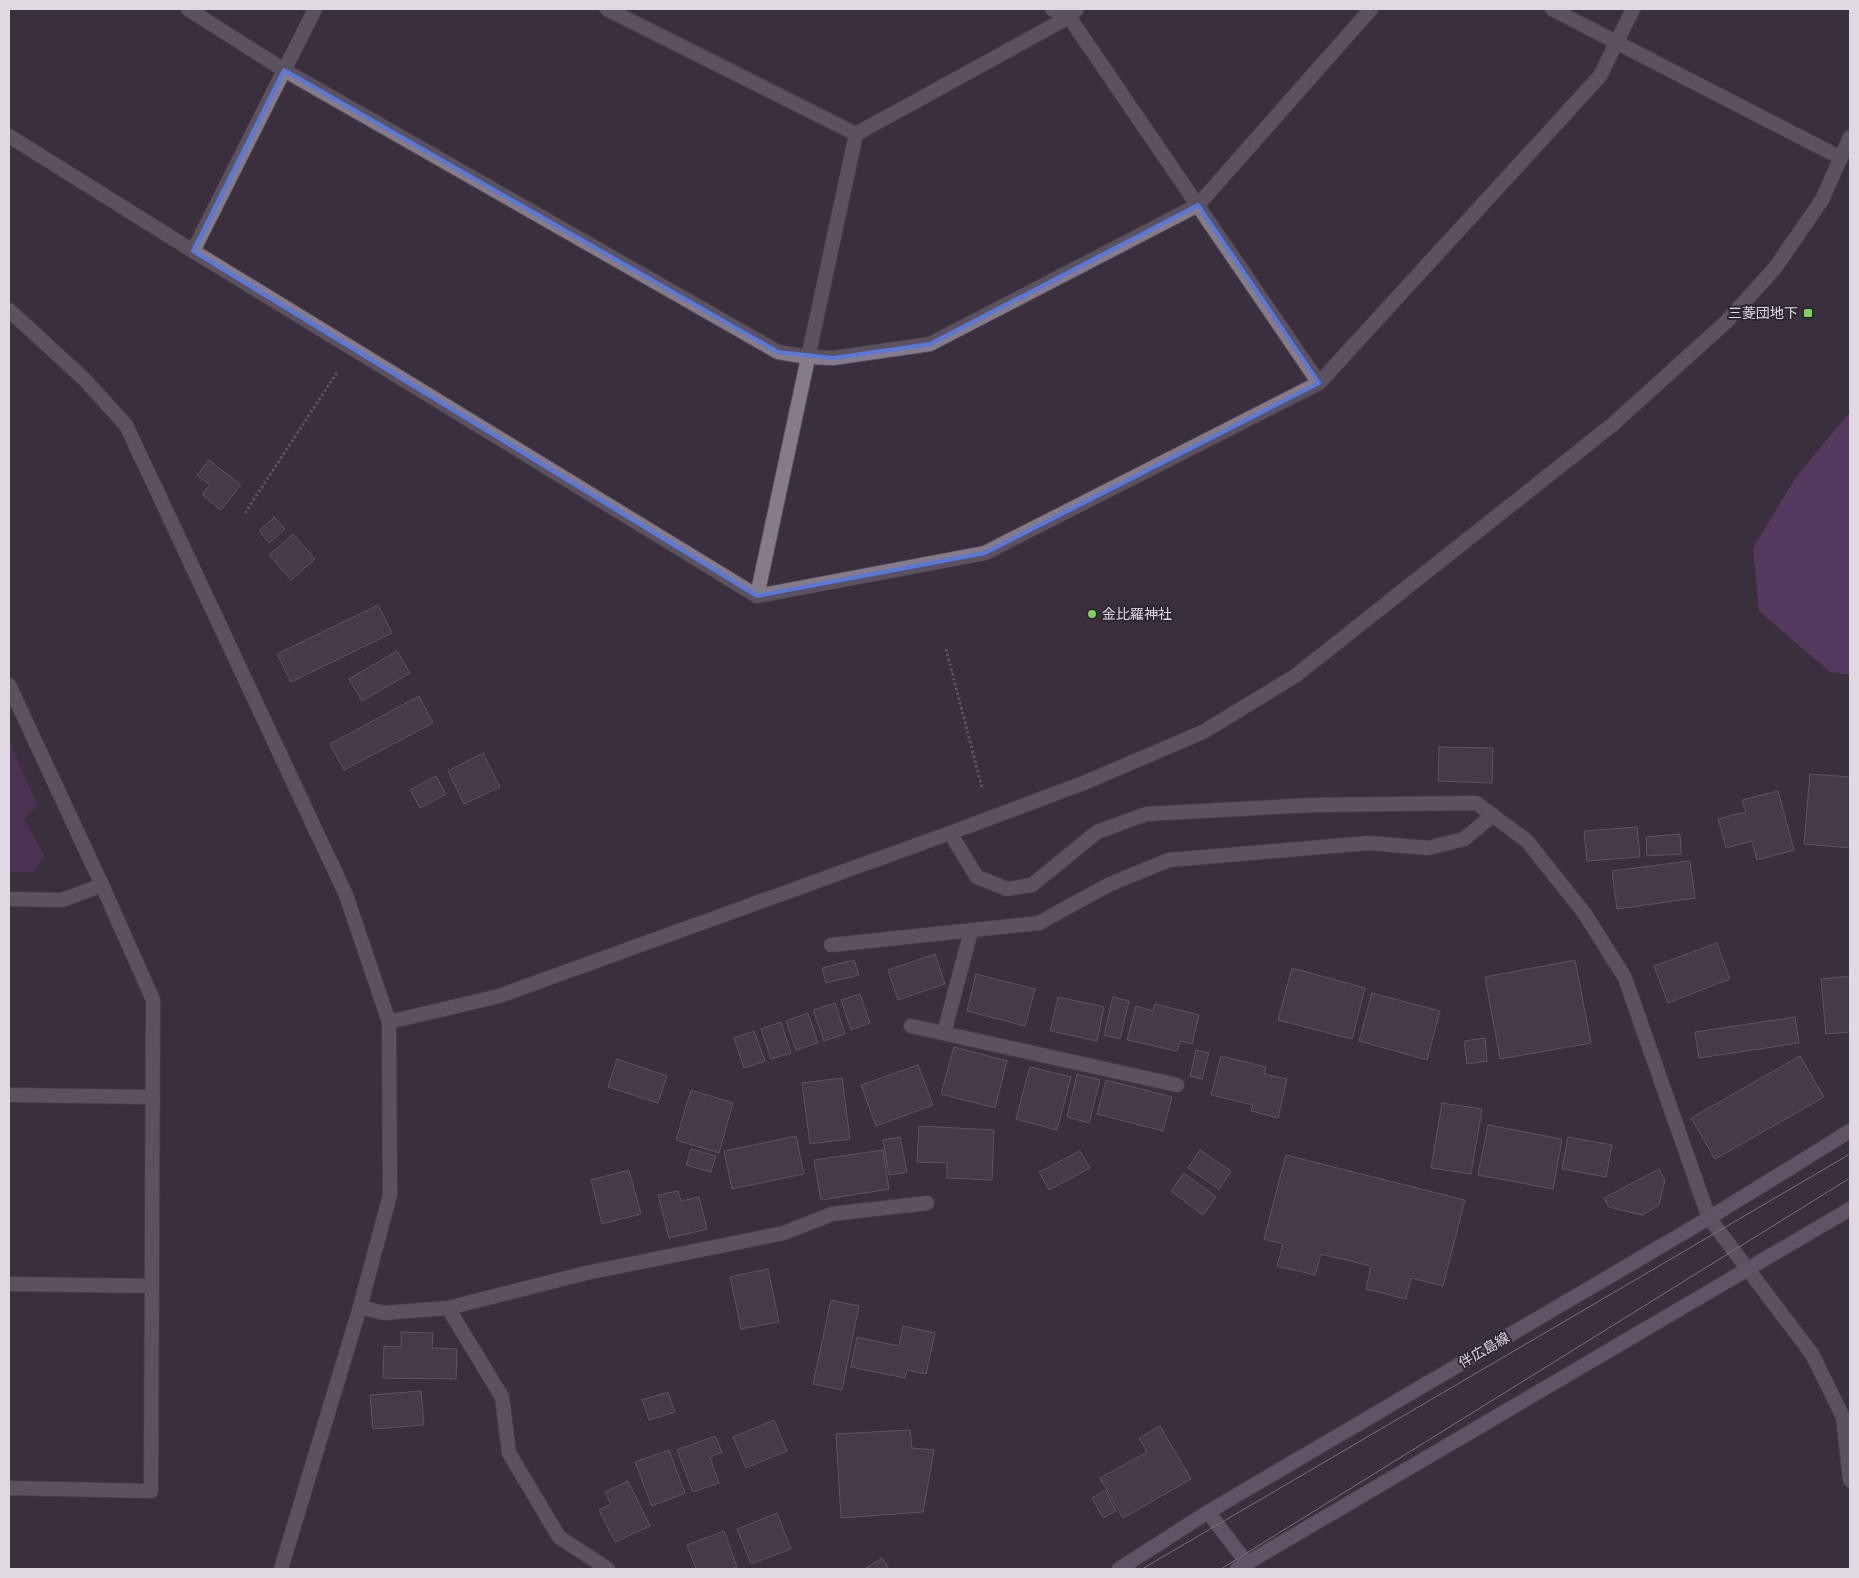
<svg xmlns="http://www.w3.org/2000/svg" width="1859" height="1578" viewBox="0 0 1859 1578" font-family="Cabin,'Noto Sans JP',sans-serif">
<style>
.green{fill:#5f376d}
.forest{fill:#754487}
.building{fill:#524856;stroke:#897e8e}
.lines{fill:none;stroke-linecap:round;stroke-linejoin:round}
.minor-casing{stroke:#564e59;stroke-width:16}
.secondary-casing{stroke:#564e59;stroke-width:16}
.path{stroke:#877e89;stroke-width:3;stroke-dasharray:2.5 2.5;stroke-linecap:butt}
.minor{stroke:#867b8a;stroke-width:14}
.secondary{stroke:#917c98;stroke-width:14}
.tram{stroke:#c3bbc5;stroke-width:1}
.marked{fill:none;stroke:#5878db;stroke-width:4;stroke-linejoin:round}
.poi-dot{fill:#7dd154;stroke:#2f2633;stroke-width:2}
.labels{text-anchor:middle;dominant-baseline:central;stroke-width:4;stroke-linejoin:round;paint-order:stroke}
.poi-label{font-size:14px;fill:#e0d9e2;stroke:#2f2633;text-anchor:end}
.street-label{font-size:14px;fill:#e0d9e2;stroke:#2f2633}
</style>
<rect width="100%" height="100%" fill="#3a303d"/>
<!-- green -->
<path class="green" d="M9,740L38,806L24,819L45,857L32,872H9Z"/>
<!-- forest -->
<path class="forest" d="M1850,412V675L1830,672L1759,611L1753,548L1796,477Z"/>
<!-- building -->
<g class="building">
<path d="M209,460L241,485L221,510L202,494L210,485L197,475Z"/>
<path d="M274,517L285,529L269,543L259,531Z"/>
<path d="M293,534L315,559L291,580L269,555Z"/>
<path d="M378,605L392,633L291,682L277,654Z"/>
<path d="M397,651L410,673L362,701L349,679Z"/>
<path d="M419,696L433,723L344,770L330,744Z"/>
<path d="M1439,747L1493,748L1492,783L1438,781Z"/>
<path d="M483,753L500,787L464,804L448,771Z"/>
<path d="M1810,774L1850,777V848L1804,844Z"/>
<path d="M436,776L446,794L420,808L410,790Z"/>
<path d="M1778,791L1794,850L1757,860L1752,841L1726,848L1718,819L1746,812L1742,800Z"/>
<path d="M1637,827L1640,857L1587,861L1584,831Z"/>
<path d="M1680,834L1681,854L1647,856L1646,837Z"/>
<path d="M1690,861L1695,898L1617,909L1612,871Z"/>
<path d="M1717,943L1730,979L1668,1003L1654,966Z"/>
<path d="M935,954L945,984L898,1000L888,970Z"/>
<path d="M854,960L859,975L826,983L822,968Z"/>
<path d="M1575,960L1591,1043L1500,1059L1485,977Z"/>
<path d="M1292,968L1365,988L1352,1039L1278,1020Z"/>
<path d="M976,974L1035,989L1025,1026L967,1011Z"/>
<path d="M1850,976V1032L1826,1034L1821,979Z"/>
<path d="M1372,993L1440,1011L1427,1060L1359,1041Z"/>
<path d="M860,994L870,1023L851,1030L841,1000Z"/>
<path d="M1058,997L1104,1007L1097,1041L1050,1031Z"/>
<path d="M1113,997L1129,1001L1120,1039L1104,1035Z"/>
<path d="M835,1003L845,1034L824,1041L813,1010Z"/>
<path d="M1155,1004L1199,1015L1192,1044L1180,1041L1177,1051L1127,1040L1136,1006L1153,1011Z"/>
<path d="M808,1013L818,1043L796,1050L786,1021Z"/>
<path d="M1795,1017L1799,1043L1699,1058L1695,1032Z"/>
<path d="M781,1022L791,1053L771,1059L761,1029Z"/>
<path d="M754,1031L765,1061L744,1068L734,1038Z"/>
<path d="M1485,1038L1487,1061L1467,1064L1464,1041Z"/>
<path d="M954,1047L1007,1061L995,1108L941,1094Z"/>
<path d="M1196,1050L1209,1053L1202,1079L1190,1076Z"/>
<path d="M1221,1056L1266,1067L1264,1074L1287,1079L1278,1118L1251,1111L1253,1105L1211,1095Z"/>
<path d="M1800,1056L1824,1097L1715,1159L1691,1118Z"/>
<path d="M617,1059L667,1076L658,1103L608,1087Z"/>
<path d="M918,1065L933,1105L876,1126L861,1085Z"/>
<path d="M1030,1067L1071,1077L1057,1130L1016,1119Z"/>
<path d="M1077,1074L1100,1080L1089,1123L1067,1117Z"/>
<path d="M842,1078L850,1139L810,1144L802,1083Z"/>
<path d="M1106,1080L1172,1097L1163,1131L1097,1114Z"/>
<path d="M691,1090L733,1103L719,1153L676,1140Z"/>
<path d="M1442,1103L1482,1109L1471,1174L1431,1168Z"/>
<path d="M1488,1125L1562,1139L1553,1189L1478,1175Z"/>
<path d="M919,1126L994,1130L992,1180L947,1178V1163L917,1162Z"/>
<path d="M796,1136L804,1174L732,1189L724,1151Z"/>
<path d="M900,1137L907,1172L889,1175L883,1140Z"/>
<path d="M1568,1137L1612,1145L1606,1177L1562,1169Z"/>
<path d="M691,1149L716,1156L711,1172L686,1165Z"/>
<path d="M883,1150L889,1189L821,1200L814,1160Z"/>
<path d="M1200,1150L1231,1171L1219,1189L1188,1168Z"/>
<path d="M1080,1151L1090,1168L1049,1190L1039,1172Z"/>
<path d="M1286,1155L1465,1200L1443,1286L1411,1278L1406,1299L1366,1289L1371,1266L1321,1254L1315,1275L1277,1266L1283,1244L1264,1239Z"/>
<path d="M1659,1169L1665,1180L1659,1205L1642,1215L1609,1207L1604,1198Z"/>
<path d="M629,1170L641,1214L602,1224L591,1180Z"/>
<path d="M1184,1173L1216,1197L1203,1215L1171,1191Z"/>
<path d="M678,1191L681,1201L699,1197L707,1229L669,1238L658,1195Z"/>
<path d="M768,1269L779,1322L741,1329L730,1277Z"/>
<path d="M831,1300L859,1306L842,1390L813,1384Z"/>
<path d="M903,1326L935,1333L926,1374L907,1370L905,1378L851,1367L857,1337L899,1346Z"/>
<path d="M401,1332L433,1333L432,1348L457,1349L456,1379L383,1378L384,1346L401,1347Z"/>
<path d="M421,1391L424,1425L373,1429L370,1395Z"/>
<path d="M668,1392L675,1412L649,1420L642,1400Z"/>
<path d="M774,1420L787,1451L746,1468L733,1437Z"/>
<path d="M1160,1426L1191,1479L1123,1518L1100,1478L1147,1452L1139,1438Z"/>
<path d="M910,1430L912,1448L934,1450L923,1512L841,1518L836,1434Z"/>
<path d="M715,1436L722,1452L710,1457L719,1483L693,1492L677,1450Z"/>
<path d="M669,1450L685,1493L652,1506L635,1462Z"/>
<path d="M628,1481L650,1526L615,1542L599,1510L611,1504L605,1492Z"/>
<path d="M1105,1490L1116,1511L1103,1518L1092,1498Z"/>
<path d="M777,1513L791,1549L751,1564L737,1529Z"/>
<path d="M724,1531L737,1567L730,1569H696L687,1545Z"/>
<path d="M882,1558L889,1569H865Z"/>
</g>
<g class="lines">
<!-- minor casing -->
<g class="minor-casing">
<g id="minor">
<path d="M188,9L284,70L778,352L808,357L833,358L930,344L1198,205L1371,9"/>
<path d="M607,9L856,134L1069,17L1077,9"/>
<path d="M1052,9L1069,17L1319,383"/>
<path d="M1552,9L1841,158"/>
<path d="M9,136L193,251L757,596L985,553L1319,383L1600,76L1633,9"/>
<path d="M193,251L315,9"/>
<path d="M9,310L84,379L126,425L346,895L389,1022L390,1195L360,1307L281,1569"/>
<path d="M757,596L856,134"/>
<path d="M9,685L102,885L153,1000L151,1491L9,1488"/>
<path d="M950,833L977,877L1007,889L1032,885L1097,832L1146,814L1313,805L1476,803L1527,841L1585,914L1625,978L1709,1218L1812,1354L1843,1417L1850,1480"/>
<path d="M9,899L62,900L102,885"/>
<path d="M831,945L1039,923L1108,885L1169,860L1369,843L1428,848L1464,839L1493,815"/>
<path d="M389,1022L499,996L950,833L1086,782L1203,732L1295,676L1612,425L1726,322L1775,268L1822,200L1850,137"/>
<path d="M911,1026L1177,1085"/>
<path d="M944,1033L971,931"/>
<path d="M9,1095L153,1097"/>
<path d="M9,1284L152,1286"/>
<path d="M360,1307L384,1313L448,1308L586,1273L784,1233L832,1214L927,1203"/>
<path d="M448,1308L502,1397L509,1453L559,1537L608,1569"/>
</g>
</g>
<!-- secondary casing -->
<g class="secondary-casing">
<g id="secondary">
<path d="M1208,1512L1247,1563"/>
<path d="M1119,1569L1208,1512L1709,1218L1850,1131"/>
<path d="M1237,1569L1850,1209"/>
</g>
</g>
<!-- path -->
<g class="path">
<path d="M245,513L338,371"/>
<path d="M946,649L982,788"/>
</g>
<!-- minor -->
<use href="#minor" class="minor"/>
<!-- secondary -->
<use href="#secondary" class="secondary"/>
<!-- tram -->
<g class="tram">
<path d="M1142,1569L1850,1154"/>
<path d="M1221,1569L1850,1178"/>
</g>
</g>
<!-- marked area -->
<path d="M0 0H1859V1578H0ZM284,70L778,352L833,358L930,344L1198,205L1319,383L985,553L757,596L193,251Z" fill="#3a303d" fill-opacity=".55" fill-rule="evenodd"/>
<path class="marked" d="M284,70L778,352L833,358L930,344L1198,205L1319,383L985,553L757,596L193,251Z"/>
<!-- markers -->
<g class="poi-dot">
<rect x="1803" y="308" width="10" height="10" rx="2.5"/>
<circle cx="1092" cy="614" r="5"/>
</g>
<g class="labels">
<!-- poi labels -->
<g class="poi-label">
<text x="1798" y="313">三菱団地下</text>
<text x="1102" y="614" text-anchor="start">金比羅神社</text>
</g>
<!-- street labels -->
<g class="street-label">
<text transform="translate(1484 1350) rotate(-30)">伴広島線</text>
</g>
</g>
<!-- border -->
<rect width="1859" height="1578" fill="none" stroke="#e0d9e2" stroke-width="20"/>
</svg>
